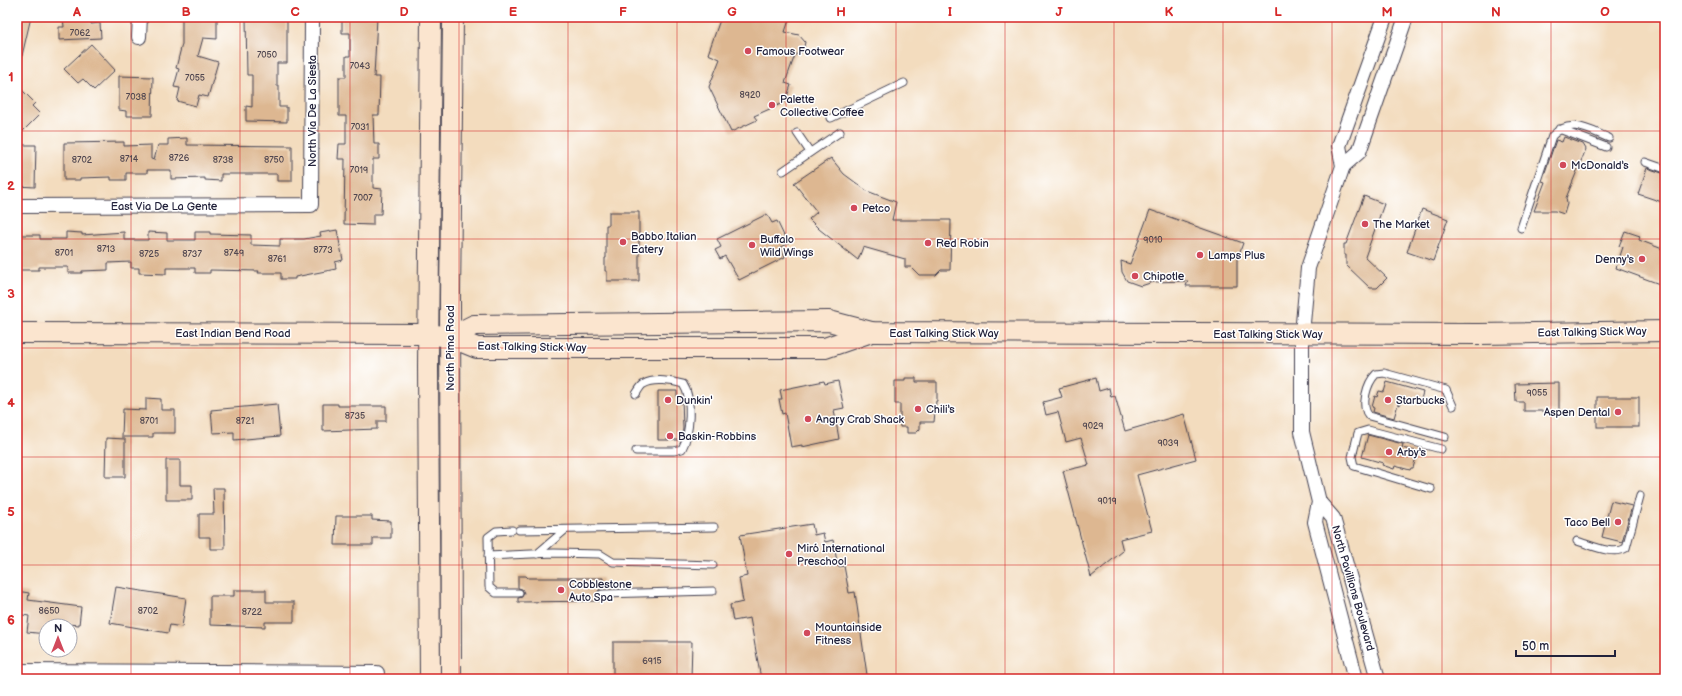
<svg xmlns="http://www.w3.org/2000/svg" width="1682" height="696" viewBox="0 0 1682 696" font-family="'Balsamiq Sans',sans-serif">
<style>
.building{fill:#ddb791}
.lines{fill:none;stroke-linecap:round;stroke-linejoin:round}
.service-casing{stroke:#413e4f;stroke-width:9}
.minor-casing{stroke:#413e4f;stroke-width:16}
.secondary-casing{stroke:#413e4f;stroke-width:22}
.service{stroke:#fff;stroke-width:7}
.minor{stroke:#fff;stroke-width:14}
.secondary{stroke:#fbe5cf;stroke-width:20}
.grid{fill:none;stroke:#d62828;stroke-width:1;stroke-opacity:0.55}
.poi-dot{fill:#d1495b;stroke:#fff;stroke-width:1.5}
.labels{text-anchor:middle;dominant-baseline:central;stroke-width:3;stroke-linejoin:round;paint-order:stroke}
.number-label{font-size:9px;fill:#514750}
.poi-label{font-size:11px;fill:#22223b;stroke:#fff;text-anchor:start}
.street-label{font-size:11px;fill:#22223b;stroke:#fff}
.neatline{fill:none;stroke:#d62828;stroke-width:1.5}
.grid-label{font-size:13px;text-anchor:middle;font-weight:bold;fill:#d62828}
</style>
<rect width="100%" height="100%" fill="#fff"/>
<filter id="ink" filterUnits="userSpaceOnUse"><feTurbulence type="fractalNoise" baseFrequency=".025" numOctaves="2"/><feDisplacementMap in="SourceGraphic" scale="8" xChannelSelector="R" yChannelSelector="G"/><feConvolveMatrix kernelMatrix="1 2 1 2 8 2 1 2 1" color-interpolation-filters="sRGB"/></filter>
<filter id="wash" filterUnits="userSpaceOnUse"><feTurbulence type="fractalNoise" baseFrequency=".012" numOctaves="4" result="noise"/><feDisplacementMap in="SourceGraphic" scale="16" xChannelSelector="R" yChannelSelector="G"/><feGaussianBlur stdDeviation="0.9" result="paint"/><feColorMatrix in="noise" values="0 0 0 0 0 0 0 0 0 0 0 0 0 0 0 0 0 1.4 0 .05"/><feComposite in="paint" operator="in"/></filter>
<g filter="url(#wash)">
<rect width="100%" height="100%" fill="#f3dcbe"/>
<g id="blocks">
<!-- building -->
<g class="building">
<path d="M17,17H31L21,60H17Z"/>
<path d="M63,17H91V24L100,23L101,38L59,40V27H64Z"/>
<path d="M182,17H217V39L203,38L198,56L218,62L208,97L199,95L196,106L177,101L180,88L174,87L179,69L176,68L182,44Z"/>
<path d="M246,17H287V63H277V86H279V107H287V122L246,121V106L252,107V75H247Z"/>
<path d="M342,17H377L374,77H380L379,115H373L374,144H379V159H373V188L382,189L381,214H373V225L344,224L345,159H338L339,144H346V116H339V77H346V56H350V33H342Z"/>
<path d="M721,17H790L785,32L799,35L805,42L803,51L795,55L785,83L791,85L785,102L754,116L757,120L731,132L709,87L720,59L708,54Z"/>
<path d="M91,44L115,70L94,90L83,79L78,83L64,69Z"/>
<path d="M119,76L153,77L152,116H126V111L119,110Z"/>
<path d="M17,85L35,103L32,106L40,114L17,137Z"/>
<path d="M1564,137L1583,144L1586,149L1566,198L1567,204L1564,214L1555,211H1534L1545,182L1542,181L1556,140L1562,142Z"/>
<path d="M187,138V145L292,146V181H277V174H221V181L205,180V178L171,179V170H147V173H126V180H111V177L80,178V180H64V143L124,142V146L151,145V159L154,160L158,145H168V139Z"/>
<path d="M17,145H36L35,187L17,186Z"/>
<path d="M831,158L844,174L867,191L896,202L892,220H951L950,270H941L936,275H919L911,267H905V259L863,247L858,260L819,229L809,219L817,212L794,183Z"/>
<path d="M1647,168L1665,174V203L1638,194Z"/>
<path d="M1364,196L1384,204L1365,257L1387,278L1377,288H1370L1346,265V255H1344V244H1346Z"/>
<path d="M1422,209L1448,219L1433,261L1407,252Z"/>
<path d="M1150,210L1243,243L1237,260V286H1186L1188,281L1153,282L1141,286L1127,281L1122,272L1121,261L1130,264Z"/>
<path d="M609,212H639V281H607V271H605V258H606V225H609Z"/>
<path d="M767,214L772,223L777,221L788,244L781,247L785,257L739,280L725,256L720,259L715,250L721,247L717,239Z"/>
<path d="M337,230L343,260L335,262L336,269L295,277V279H281V273H258L259,271L210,270V273H195V268H166V274L139,273V268H131V262L108,263V270L82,271V273H68V267H39V270H17V235H40V239H66V232L82,233V235L124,232V240H148V232L167,233V240H195V232H210V234L251,235V245L280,246V239H304L321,236L320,233Z"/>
<path d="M1625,231L1640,236L1639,240L1665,250V286L1616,268L1623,247L1619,246Z"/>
<path d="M905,378H916V382H937V401H936L934,422H920V429L916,433H907V427H900V404H895V381H905Z"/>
<path d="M1096,378L1099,391L1109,388L1111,397L1115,396L1125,431L1184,414L1196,459L1137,475L1152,531L1120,539L1123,551L1091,577L1063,471L1089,465L1081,438L1066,442L1058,412L1046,415L1043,402L1062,397L1059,388Z"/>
<path d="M824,381L825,384L838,381L844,408L834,410L839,439L802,447V445L791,447L785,413L782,414L779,399H782L780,390Z"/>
<path d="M1387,382L1423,392L1420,403L1402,398L1400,405L1398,404L1394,418L1373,412L1374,408L1372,407L1375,396L1377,397L1379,391L1384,392Z"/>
<path d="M1559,383V411H1524V402H1516L1515,384Z"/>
<path d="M658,391H677V397H682L683,429L680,440H658Z"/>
<rect x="1597" y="397" width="42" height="30"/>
<path d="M146,398L161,399V410H175V433H153V437H122L123,409L146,410Z"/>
<path d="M277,404L280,436L234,440V432L213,433L211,410Z"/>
<path d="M323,404H338V406H386V421H377V429L323,431Z"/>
<path d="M1368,435L1403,444L1402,448L1415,451L1414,453L1417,454L1413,468H1411L1410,470L1395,466L1394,469L1382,465L1383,463L1362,457Z"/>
<path d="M106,438L125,439V477H105Z"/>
<path d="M166,460H180V485H192V500H166Z"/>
<path d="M213,488H224L225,549H210V537H199V514H214Z"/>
<path d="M1611,501L1632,506L1622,542L1602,537Z"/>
<path d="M336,516H372V520L391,521V538H373V545H335Z"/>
<path d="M812,524L814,535L823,533L825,542L833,540L838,567L844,566L849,593L855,592L867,675L864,679H761L750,618L733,621L730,605L743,602L739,578L747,576L740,535Z"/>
<path d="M518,576H526L528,578H603V589L599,590L597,594L599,598L603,599V601L518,602V598L522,597L524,593L522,589L518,588Z"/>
<path d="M116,587L186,598L182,627L170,625L168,633L110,623Z"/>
<path d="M234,590H266V602H294V622H265V627L210,625V596H234Z"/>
<path d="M17,591L29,593L28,600L81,607L79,625L56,623V626H46V634L27,632L29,616L17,614Z"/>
<path d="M613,642H692L691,679H613Z"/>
</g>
</g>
</g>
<g filter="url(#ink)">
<use href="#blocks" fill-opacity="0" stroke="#413e4f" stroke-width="1"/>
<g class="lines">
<!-- service casing -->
<g class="service-casing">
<g id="service">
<path d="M831,118L904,83"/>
<path d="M1559,129L1606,147"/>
<path d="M797,133L810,152"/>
<path d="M1645,162L1665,169"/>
<path d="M783,171L840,132"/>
<path d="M1521,228L1552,136C1570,117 1589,130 1609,138"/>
<path d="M1445,437L1369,416C1360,406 1367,383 1376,374L1384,373L1446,390L1453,406"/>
<path d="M636,451H674L682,449C690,434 693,399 683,384C673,381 654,378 644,384C641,385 638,391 636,394"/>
<path d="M1431,489L1354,466L1352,457L1358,433L1368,430L1441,449"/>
<path d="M512,530L496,531L488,537L489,587L496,593H519"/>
<path d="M519,530L714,527"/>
<path d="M1577,541C1591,545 1613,556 1626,548L1640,496"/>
<path d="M537,554L565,530"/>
<path d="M488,556L554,553L600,554L613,562L713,565"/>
<path d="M602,594L713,591"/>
</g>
</g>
<!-- minor casing -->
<g class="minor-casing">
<g id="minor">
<path d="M139,37L140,17"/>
<path d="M1343,166L1359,152L1406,17"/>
<path d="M17,206L311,205L312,17"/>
<path d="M1319,502L1333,518L1378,679"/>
<path d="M17,671L377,673"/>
<path d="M1356,679L1315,522L1319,502L1302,432V334L1308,268L1343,166L1339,146L1385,17"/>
</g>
</g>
<!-- secondary casing -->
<g class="secondary-casing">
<g id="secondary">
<path d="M17,333L428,334L450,337L477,348H825L871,332"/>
<path d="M450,337L474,325L829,321L871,332L1479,334L1665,331"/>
<path d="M430,679L428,367L431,17"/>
<path d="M451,679L450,298L453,17"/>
</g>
</g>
<!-- service -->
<use href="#service" class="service"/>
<!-- minor -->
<use href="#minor" class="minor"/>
<!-- secondary -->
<use href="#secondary" class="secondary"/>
</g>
</g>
<!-- grid -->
<path class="grid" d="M131,17V679M240,17V679M350,17V679M459,17V679M568,17V679M677,17V679M786,17V679M896,17V679M1005,17V679M1114,17V679M1223,17V679M1332,17V679M1442,17V679M1551,17V679M17,131H1665M17,239H1665M17,348H1665M17,457H1665M17,565H1665"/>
<!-- markers -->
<g class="poi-dot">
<circle cx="748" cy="51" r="4"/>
<circle cx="772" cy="105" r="4"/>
<circle cx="1563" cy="165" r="4"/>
<circle cx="854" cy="208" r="4"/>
<circle cx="1365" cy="224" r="4"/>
<circle cx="623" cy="242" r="4"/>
<circle cx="928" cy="243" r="4"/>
<circle cx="752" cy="245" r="4"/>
<circle cx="1200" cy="255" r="4"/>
<circle cx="1642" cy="259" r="4"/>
<circle cx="1135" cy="276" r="4"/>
<circle cx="668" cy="400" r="4"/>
<circle cx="1388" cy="400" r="4"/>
<circle cx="918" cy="409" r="4"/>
<circle cx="1618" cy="412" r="4"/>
<circle cx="808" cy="419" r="4"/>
<circle cx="670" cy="436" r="4"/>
<circle cx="1389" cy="452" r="4"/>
<circle cx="1618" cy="522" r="4"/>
<circle cx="789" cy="554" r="4"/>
<circle cx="561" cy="590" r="4"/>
<circle cx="807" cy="633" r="4"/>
</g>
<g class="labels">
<!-- number labels -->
<g class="number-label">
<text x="80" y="33">7062</text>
<text x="267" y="55">7050</text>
<text x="360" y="66">7043</text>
<text x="195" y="78">7055</text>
<text x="750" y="95">8920</text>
<text x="136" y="97">7038</text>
<text x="360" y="127">7031</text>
<text x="179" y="158">8726</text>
<text x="129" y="159">8714</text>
<text x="82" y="160">8702</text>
<text x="223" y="160">8738</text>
<text x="274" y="160">8750</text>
<text x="359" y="170">7019</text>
<text x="363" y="198">7007</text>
<text x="1153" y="240">9010</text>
<text x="106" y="249">8713</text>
<text x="323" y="250">8773</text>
<text x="64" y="253">8701</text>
<text x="234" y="253">8749</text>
<text x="149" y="254">8725</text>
<text x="192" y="254">8737</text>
<text x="277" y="259">8761</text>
<text x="1537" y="393">9055</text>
<text x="355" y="416">8735</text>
<text x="149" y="421">8701</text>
<text x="245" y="421">8721</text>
<text x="1093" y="426">9029</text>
<text x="1168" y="443">9039</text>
<text x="1107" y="501">9019</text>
<text x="49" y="611">8650</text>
<text x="148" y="611">8702</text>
<text x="252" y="612">8722</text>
<text x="652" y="661">6915</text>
</g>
<!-- poi labels -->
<g class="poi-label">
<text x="756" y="51">Famous Footwear</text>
<text x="780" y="99">Palette<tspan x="780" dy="13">Collective Coffee</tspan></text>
<text x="1571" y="165">McDonald's</text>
<text x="862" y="208">Petco</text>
<text x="1373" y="224">The Market</text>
<text x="631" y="236">Babbo Italian<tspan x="631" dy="13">Eatery</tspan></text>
<text x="760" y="239">Buffalo<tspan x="760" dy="13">Wild Wings</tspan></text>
<text x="936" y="243">Red Robin</text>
<text x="1208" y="255">Lamps Plus</text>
<text x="1634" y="259" text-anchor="end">Denny's</text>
<text x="1143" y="276">Chipotle</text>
<text x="676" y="400">Dunkin'</text>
<text x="1396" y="400">Starbucks</text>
<text x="926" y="409">Chili's</text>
<text x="1610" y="412" text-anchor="end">Aspen Dental</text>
<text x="816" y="419">Angry Crab Shack</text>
<text x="678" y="436">Baskin-Robbins</text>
<text x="1397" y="452">Arby's</text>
<text x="1610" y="522" text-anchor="end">Taco Bell</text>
<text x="797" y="548">Miró International<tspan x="797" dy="13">Preschool</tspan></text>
<text x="569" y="584">Cobblestone<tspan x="569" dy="13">Auto Spa</tspan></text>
<text x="815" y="627">Mountainside<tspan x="815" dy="13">Fitness</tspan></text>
</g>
<!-- street labels -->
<g class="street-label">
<text transform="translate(312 111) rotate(-90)">North Via De La Siesta</text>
<text x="164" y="206">East Via De La Gente</text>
<text transform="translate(1592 332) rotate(-1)">East Talking Stick Way</text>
<text x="233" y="333">East Indian Bend Road</text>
<text x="944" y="333">East Talking Stick Way</text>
<text x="1268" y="334">East Talking Stick Way</text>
<text transform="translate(532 347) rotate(1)">East Talking Stick Way</text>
<text transform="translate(450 348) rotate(-90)">North Pima Road</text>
<text transform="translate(1353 588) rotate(74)">North Pavillions Boulevard</text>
</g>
</g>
<!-- margin -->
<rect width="1682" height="696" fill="none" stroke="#fff" stroke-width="44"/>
<!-- north arrow -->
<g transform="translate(58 638)"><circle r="19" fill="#ffffff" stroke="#a7a7b1"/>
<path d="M0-3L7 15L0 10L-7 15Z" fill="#d1495b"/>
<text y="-6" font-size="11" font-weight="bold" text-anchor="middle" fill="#22223b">N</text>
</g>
<!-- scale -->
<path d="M1516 650v6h99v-6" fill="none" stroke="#22223b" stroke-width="2"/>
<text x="1522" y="650" font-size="12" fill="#22223b" stroke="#ffffff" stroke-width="3" paint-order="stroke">50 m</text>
<rect x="22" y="22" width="1638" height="652" class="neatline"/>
<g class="grid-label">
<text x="77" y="16">A</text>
<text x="186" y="16">B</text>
<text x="295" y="16">C</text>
<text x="404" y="16">D</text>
<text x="513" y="16">E</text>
<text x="623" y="16">F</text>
<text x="732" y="16">G</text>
<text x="841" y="16">H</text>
<text x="950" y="16">I</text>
<text x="1059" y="16">J</text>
<text x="1169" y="16">K</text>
<text x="1278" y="16">L</text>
<text x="1387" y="16">M</text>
<text x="1496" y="16">N</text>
<text x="1605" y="16">O</text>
<text x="11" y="81">1</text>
<text x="11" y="190">2</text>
<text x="11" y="298">3</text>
<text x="11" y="407">4</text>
<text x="11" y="516">5</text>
<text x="11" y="624">6</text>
</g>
</svg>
